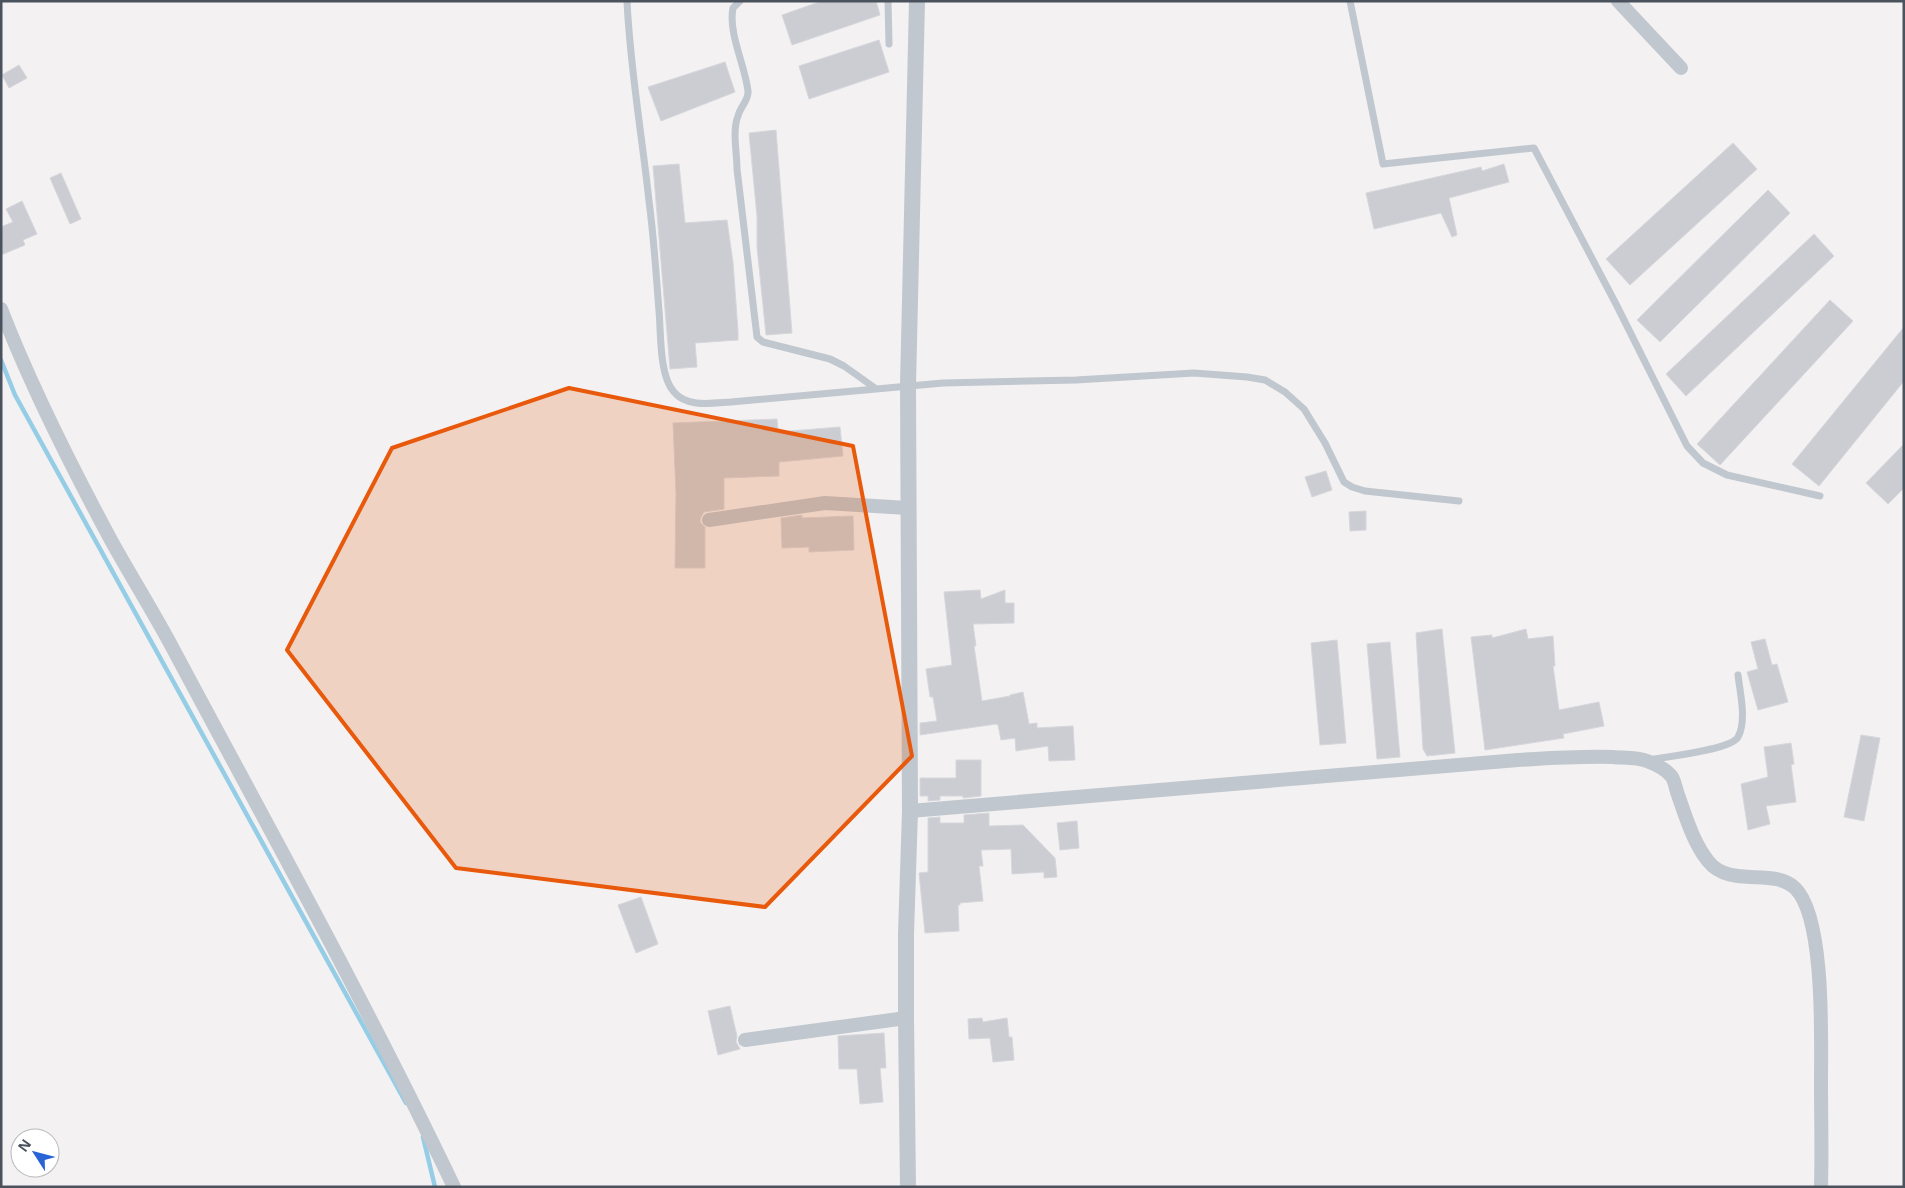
<svg xmlns="http://www.w3.org/2000/svg" width="1905" height="1188" viewBox="0 0 1905 1188" font-family="'Noto Sans',sans-serif">
<style>
.lines{fill:none;stroke-linecap:round;stroke-linejoin:round}
.stream{stroke:#95cde6;stroke-width:4.5}
.building{fill:#cccdd3;stroke:#d6d7dc}
.service{stroke:#c0c7ce;stroke-width:7}
.minor{stroke:#c0c7ce;stroke-width:14}
.tertiary{stroke:#c0c7ce;stroke-width:16}
.marked{fill:#e8590c;fill-opacity:0.2;stroke:#e8590c;stroke-width:4;stroke-linejoin:round}
</style>
<rect width="100%" height="100%" fill="#f3f1f1"/>
<g class="lines">
<!-- stream -->
<g class="stream">
<path d="M1,360L15,395L406,1103"/>
<path d="M423,1137L435,1187"/>
</g>
</g>
<!-- building -->
<g class="building">
<path d="M822,1H876L880,15L792,45L782,15Z"/>
<path d="M879,40L889,72L809,99L799,66Z"/>
<path d="M725,62L735,92L661,121L648,87Z"/>
<path d="M19,65L27,78L9,88L2,75Z"/>
<path d="M776,130L792,333L766,335L757,247V216L749,133Z"/>
<path d="M1733,143L1757,169L1630,285L1606,259Z"/>
<path d="M679,164L685,223L727,220L733,262L738,331V340L695,343L697,367L670,369L653,166Z"/>
<path d="M1504,164L1509,182L1449,198L1457,235L1452,237L1441,213L1374,229L1366,193L1481,167L1482,171Z"/>
<path d="M61,173L81,219L70,224L50,178Z"/>
<path d="M1768,190L1790,213L1660,342L1637,320Z"/>
<path d="M22,201L37,234L23,240L25,245L1,255V227L13,222L6,209Z"/>
<path d="M1814,234L1834,256L1686,396L1666,374Z"/>
<path d="M1830,300L1853,321L1720,465L1697,444Z"/>
<path d="M1904,327V381L1819,486L1792,464Z"/>
<path d="M777,419L778,432L840,427L843,456L779,462V476L724,478V509L704,512L701,517L700,522L705,527V568H675L676,493L673,423Z"/>
<path d="M1904,444V488L1888,504L1866,483Z"/>
<path d="M1326,471L1332,490L1312,497L1305,477Z"/>
<path d="M1366,511V530L1350,531L1349,512Z"/>
<path d="M802,515V518L853,516L854,550L809,552V547L782,548L781,518Z"/>
<path d="M980,590L981,599L1005,590V603H1014V623L973,624L976,646H974L982,701L1010,696V695L1023,692L1029,724L1037,723V728L1073,726L1075,760L1049,761L1048,746L1016,751L1015,738L1001,740L998,725L996,724L920,735V723L937,721L933,697H930L926,669L952,665L944,592Z"/>
<path d="M1442,629L1455,753L1427,756L1423,749L1416,633Z"/>
<path d="M1526,629L1528,639L1553,636L1555,666H1553L1559,710L1599,702L1604,726L1563,734L1564,738L1485,750L1471,637L1492,635V638Z"/>
<path d="M1765,639L1772,665L1777,664L1788,702L1758,710L1747,672L1758,669L1751,642Z"/>
<path d="M1337,640L1346,743L1320,745L1311,643Z"/>
<path d="M1390,642L1400,757L1377,759L1367,644Z"/>
<path d="M1861,735L1880,738L1864,821L1844,817Z"/>
<path d="M1791,743L1794,764L1791,765L1796,802L1766,806L1770,824L1748,830L1741,784L1768,777L1764,747Z"/>
<path d="M956,760H981V796L963,798V796H940V800L928,801V796H920V778H956Z"/>
<path d="M989,813V826L1023,825L1055,858L1057,877L1044,878V872L1012,874L1011,849L981,850L983,866H979L983,901L960,903V905H958L959,931L925,933L919,873L928,872V818L940,817V823H964V815Z"/>
<path d="M1077,821L1079,848L1060,850L1057,823Z"/>
<path d="M641,897L658,944L636,953L618,905Z"/>
<path d="M730,1006L737,1036L736,1042L740,1049L718,1055L708,1011Z"/>
<path d="M982,1018L983,1022L1007,1018L1009,1037H1012L1014,1060L993,1062L990,1038L969,1039L968,1019Z"/>
<path d="M884,1033L886,1068H880L883,1102L860,1104L857,1069H839L838,1036Z"/>
</g>
<g class="lines">
<!-- service -->
<g class="service">
<path d="M627,1C630,68 642,135 649,201C654,238 656,274 659,311C661,332 659,376 674,392C687,408 713,403 731,402L943,383L1076,380L1194,373L1247,377L1265,380L1285,392L1304,409L1325,443L1344,482L1352,487L1365,491L1459,501"/>
<path d="M740,1L733,8C728,33 745,65 748,91C749,100 740,107 738,116C732,131 737,152 737,169L757,337L763,342L830,359L844,366L875,388"/>
<path d="M888,1L889,44"/>
<path d="M1350,1L1383,164L1534,148L1616,304L1687,446L1703,463L1727,475L1820,496"/>
<path d="M1648,760C1665,757 1731,750 1738,737C1747,721 1740,692 1738,675"/>
</g>
<!-- minor -->
<g class="minor">
<path d="M1618,1L1681,68"/>
<path d="M1,309C32,389 71,466 112,542C131,576 152,610 171,645C267,825 366,1003 454,1187"/>
<path d="M709,520L825,503L908,508"/>
<path d="M910,811L1518,760C1550,758 1581,756 1613,757C1623,758 1637,757 1647,761C1655,764 1667,770 1672,777C1675,782 1676,790 1678,795C1686,817 1693,842 1708,861C1730,889 1773,867 1795,888C1825,917 1821,1038 1821,1081C1821,1116 1822,1151 1821,1187"/>
<path d="M745,1040L906,1018"/>
</g>
<!-- tertiary -->
<path class="tertiary" d="M908,1187L906,1018V934L910,811L908,385L917,1"/>
</g>
<!-- marked area -->
<path class="marked" d="M569,388L853,446L912,756L765,907L456,868L287,650L392,448Z"/>
<!-- border -->
<rect width="1905" height="1188" fill="none" stroke="#4a525d" stroke-width="5"/>
<!-- north arrow -->
<g transform="translate(35 1153) rotate(306)"><circle r="24" fill="#ffffff" stroke="#b7babe"/>
<path d="M0-4L9 19L0 12L-9 19Z" fill="#2864d6"/>
<text y="-8" font-size="14" font-weight="bold" text-anchor="middle" fill="#4a525d">N</text>
</g>
</svg>
